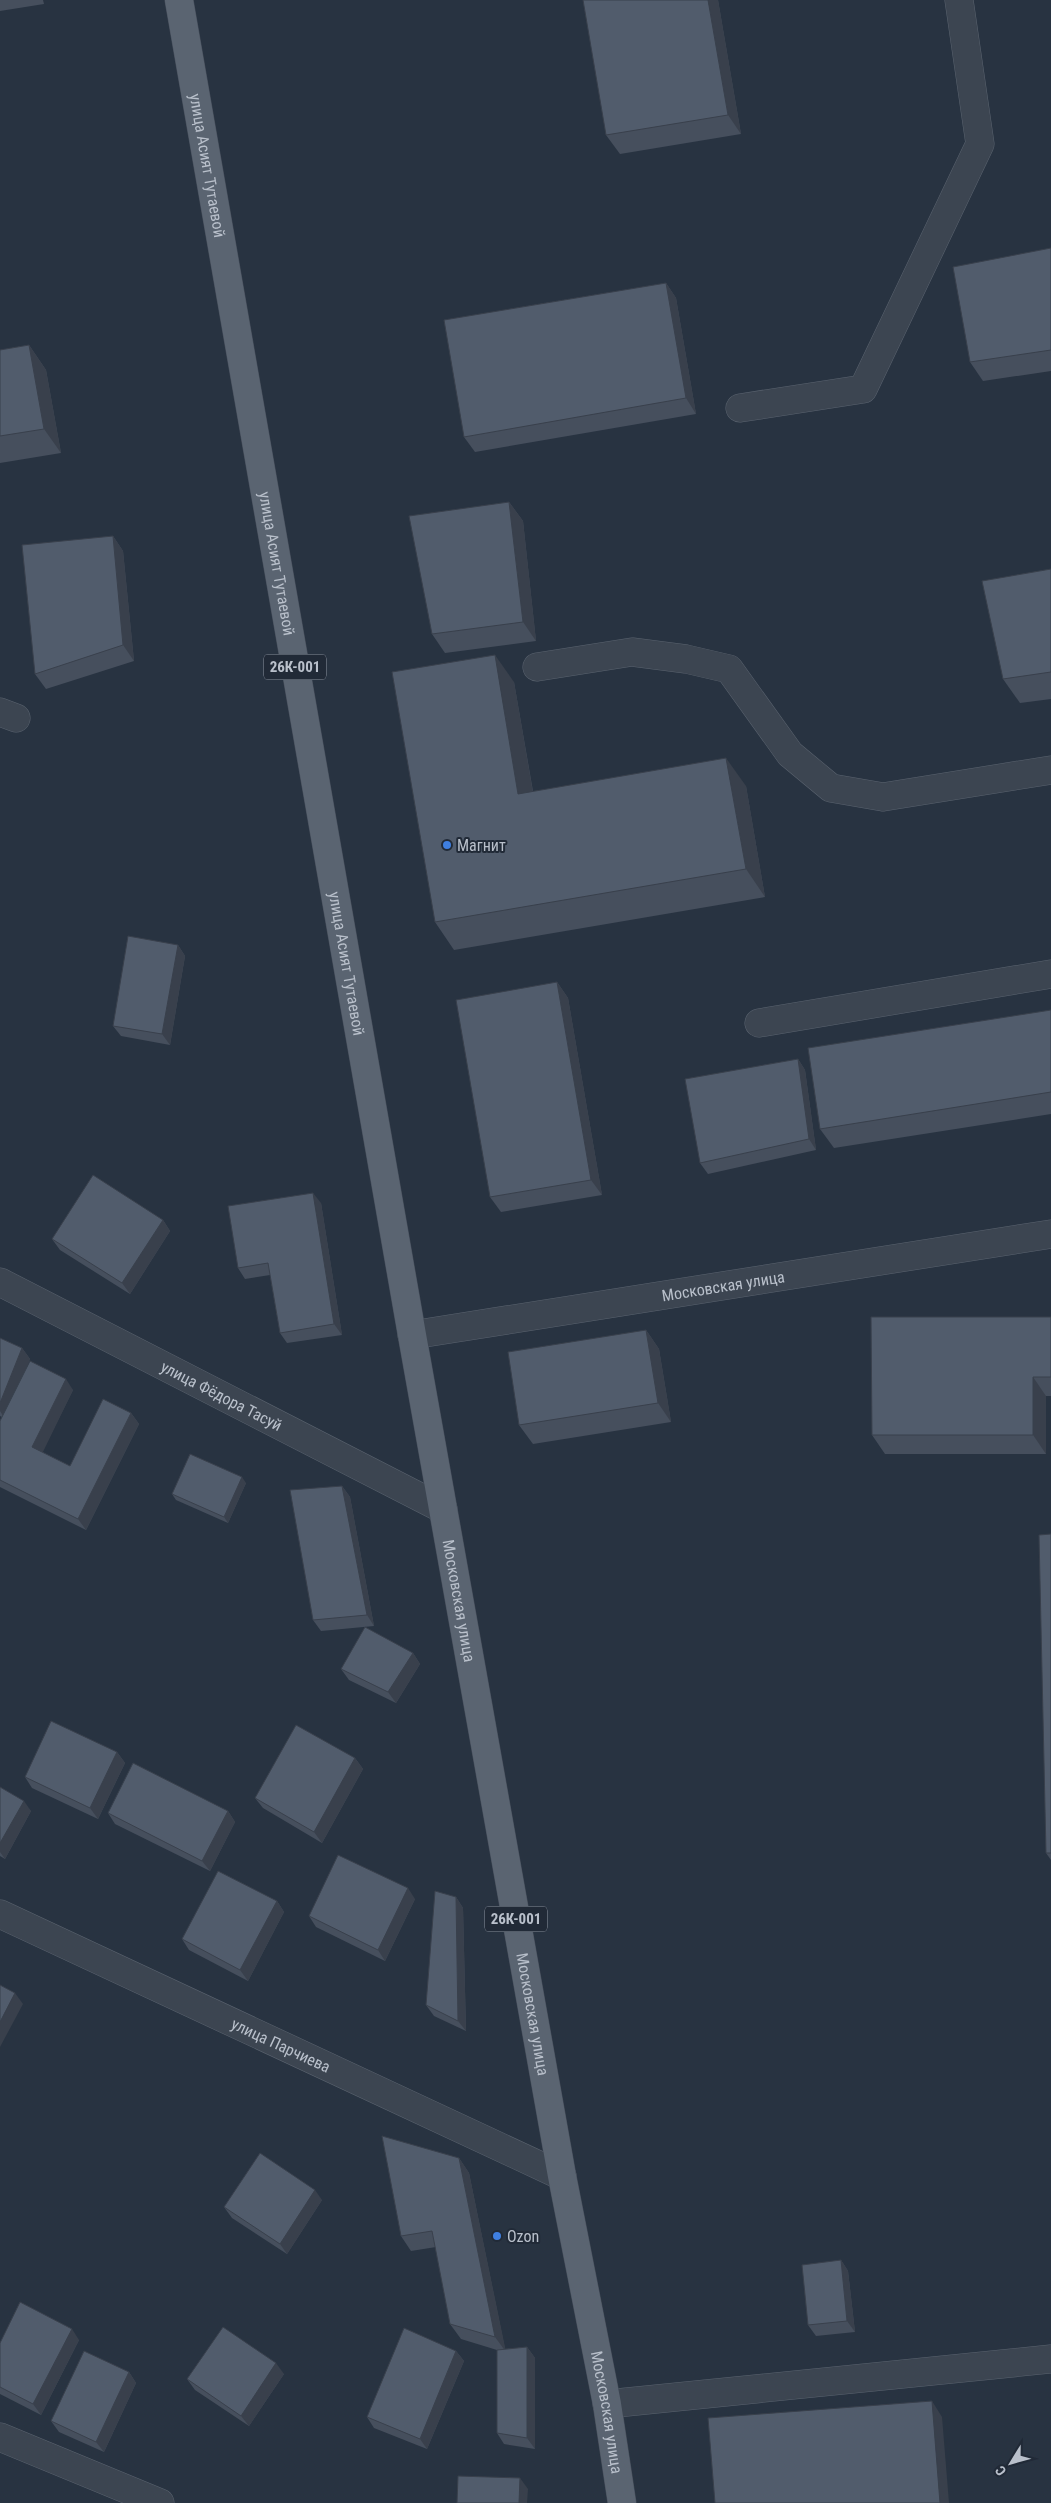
<svg xmlns="http://www.w3.org/2000/svg" width="1051" height="2503" viewBox="0 0 1051 2503" font-family="'Roboto Condensed',sans-serif">
<style>
.lines{fill:none;stroke-linecap:round;stroke-linejoin:round}
.minor-casing{stroke:#5a636f;stroke-width:29}
.major-casing{stroke:#464e5b;stroke-width:29}
.minor{stroke:#3c4551;stroke-width:28}
.major{stroke:#5a6471;stroke-width:28}
.wall{fill:#464f5d}
.shaded-wall{fill:#39404c}
.building{fill:#515c6c;stroke:#39404c}
.shop-dot{fill:#3f7fe0;stroke:#212a37;stroke-width:2}
.labels{text-anchor:middle;dominant-baseline:central;stroke-width:4;stroke-linejoin:round;paint-order:stroke}
.shield{fill:#212a37;stroke:#8b939f;stroke-width:1}
.shield-label{font-size:15px;font-weight:bold;fill:#b9c0cb}
.street-label{font-size:16px;fill:#b9c0cb;stroke:#212a37}
.poi-label{font-size:16px;fill:#b9c0cb;stroke:#212a37;text-anchor:start}
</style>
<rect width="100%" height="100%" fill="#283341"/>
<g class="lines">
<!-- minor casing -->
<g class="minor-casing">
<g id="minor">
<path d="M740,408L863,389L980,144L959,0"/>
<path d="M537,667L632,652L686,659L729,669L790,754L831,788L883,797L1051,770"/>
<path d="M0,712L16,718"/>
<path d="M759,1023L1051,974"/>
<path id="s1" d="M0,1282L443,1509"/>
<path id="s2" d="M412,1335L1051,1234"/>
<path id="s3" d="M0,1914L562,2176"/>
<path d="M607,2404L1051,2359"/>
<path d="M0,2437L160,2503"/>
</g>
</g>
<!-- major casing -->
<g class="major-casing">
<g id="major">
<path id="s4" d="M179,0L412,1335L562,2176L607,2404L622,2503"/>
</g>
</g>
<!-- minor -->
<use href="#minor" class="minor"/>
<!-- major -->
<use href="#major" class="major"/>
</g>
<!-- wall -->
<g class="wall">
<path d="M0,0H43L44,4L0,11Z"/>
<path d="M718,0L741,134L620,154L606,135Z"/>
<path d="M1051,248V371L983,381L970,362Z"/>
<path d="M666,283L676,298L696,414L475,452L464,437Z"/>
<path d="M29,345L46,370L61,453L0,463V350Z"/>
<path d="M509,502L523,521L536,641L445,653L432,634Z"/>
<path d="M113,536L123,551L134,661L46,689L35,674Z"/>
<path d="M1051,569V699L1020,703L1003,679Z"/>
<path d="M514,682L533,791L746,786L765,897L454,950L435,922Z"/>
<path d="M178,945L185,956L170,1045L121,1036L113,1026Z"/>
<path d="M557,982L568,998L602,1195L501,1212L490,1197Z"/>
<path d="M1051,1010V1114L834,1148L820,1129Z"/>
<path d="M798,1059L805,1070L816,1150L708,1174L700,1163Z"/>
<path d="M321,1203L342,1335L287,1343L280,1333L270,1275L245,1279L238,1268Z"/>
<path d="M163,1220L170,1231L130,1294L60,1250L52,1239Z"/>
<path d="M1051,1317V1396H1046V1454H885L872,1435Z"/>
<path d="M646,1330L659,1349L671,1422L533,1444L519,1425Z"/>
<path d="M0,1338L22,1348L30,1359L26,1368L73,1390L42,1452L70,1466L131,1413L139,1424L86,1530L0,1487V1421L2,1417L0,1416Z"/>
<path d="M246,1483L228,1523L176,1500L172,1494Z"/>
<path d="M342,1486L350,1497L374,1626L321,1631L313,1620Z"/>
<path d="M1051,1534V1860L1046,1853Z"/>
<path d="M413,1653L420,1664L396,1703L349,1680L341,1669Z"/>
<path d="M117,1752L125,1763L98,1819L32,1788L25,1777Z"/>
<path d="M355,1758L363,1769L322,1843L263,1808L255,1798Z"/>
<path d="M0,1787L31,1811L5,1859L0,1856Z"/>
<path d="M228,1811L235,1822L210,1871L115,1824L108,1813Z"/>
<path d="M456,1897L463,1908L466,2031L434,2016L426,2005Z"/>
<path d="M415,1899L385,1961L316,1927L309,1916Z"/>
<path d="M277,1901L284,1912L248,1981L189,1950L182,1939Z"/>
<path d="M459,2158L469,2173L505,2349L527,2347L535,2358V2449L504,2444L497,2433V2350L461,2339L450,2324L436,2247L411,2251L401,2236Z"/>
<path d="M322,2200L287,2254L232,2218L224,2207Z"/>
<path d="M841,2260L848,2271L855,2332L816,2336L808,2325Z"/>
<path d="M79,2340L41,2415L0,2394V2343Z"/>
<path d="M456,2351L464,2361L427,2449L374,2428L367,2417Z"/>
<path d="M129,2372L136,2383L104,2452L59,2432L51,2421Z"/>
<path d="M284,2374L249,2426L195,2390L187,2379Z"/>
</g>
<!-- shaded-wall -->
<g class="shaded-wall">
<path d="M708,0H718L741,134L728,115Z"/>
<path d="M666,283L676,298L696,414L686,398Z"/>
<path d="M29,345L46,370L61,453L44,429Z"/>
<path d="M509,502L523,521L536,641L523,622Z"/>
<path d="M113,536L123,551L134,661L123,645Z"/>
<path d="M495,655L514,682L538,822L518,794Z"/>
<path d="M726,758L746,786L765,897L746,869Z"/>
<path d="M178,945L185,956L170,1045L162,1034Z"/>
<path d="M557,982L568,998L602,1195L591,1180Z"/>
<path d="M798,1059L805,1070L816,1150L809,1139Z"/>
<path d="M313,1193L321,1203L342,1335L334,1324Z"/>
<path d="M163,1220L170,1231L130,1294L122,1283Z"/>
<path d="M646,1330L659,1349L671,1422L658,1403Z"/>
<path d="M22,1348L30,1359L5,1419L0,1411V1403Z"/>
<path d="M1033,1377L1046,1396V1454L1033,1435Z"/>
<path d="M66,1379L73,1390L40,1458L32,1447Z"/>
<path d="M131,1413L139,1424L86,1530L78,1519Z"/>
<path d="M242,1477L246,1483L228,1523L224,1517Z"/>
<path d="M342,1486L350,1497L374,1626L367,1615Z"/>
<path d="M413,1653L420,1664L396,1703L388,1692Z"/>
<path d="M117,1752L125,1763L98,1819L90,1808Z"/>
<path d="M355,1758L363,1769L322,1843L314,1832Z"/>
<path d="M24,1801L31,1811L5,1859L0,1852V1843Z"/>
<path d="M228,1811L235,1822L210,1871L202,1861Z"/>
<path d="M408,1888L415,1899L385,1961L378,1950Z"/>
<path d="M456,1897L463,1908L466,2031L458,2021Z"/>
<path d="M277,1901L284,1912L248,1981L240,1970Z"/>
<path d="M15,1993L23,2004L0,2047V2022Z"/>
<path d="M459,2158L469,2173L506,2352L495,2337Z"/>
<path d="M315,2190L322,2200L287,2254L280,2244Z"/>
<path d="M841,2260L848,2271L855,2332L847,2321Z"/>
<path d="M72,2329L79,2340L41,2415L33,2404Z"/>
<path d="M527,2347L535,2358V2449L527,2438Z"/>
<path d="M456,2351L464,2361L427,2449L420,2439Z"/>
<path d="M276,2363L284,2374L249,2426L241,2416Z"/>
<path d="M129,2372L136,2383L104,2452L96,2442Z"/>
<path d="M932,2401L942,2417L949,2503H940Z"/>
<path d="M520,2478L528,2489L527,2503H519Z"/>
</g>
<!-- building -->
<g class="building">
<path d="M583,0H708L728,115L606,135Z"/>
<path d="M1051,248V350L970,362L953,267Z"/>
<path d="M666,283L686,398L464,437L444,320Z"/>
<path d="M29,345L44,429L0,436V350Z"/>
<path d="M509,502L523,622L432,634L409,516Z"/>
<path d="M113,536L123,645L35,674L22,545Z"/>
<path d="M1051,569V672L1003,679L982,581Z"/>
<path d="M495,655L518,794L726,758L746,869L435,922L392,672Z"/>
<path d="M128,936L178,945L162,1034L113,1026Z"/>
<path d="M557,982L591,1180L490,1197L456,1000Z"/>
<path d="M1051,1010V1092L820,1129L808,1048Z"/>
<path d="M798,1059L809,1139L700,1163L685,1079Z"/>
<path d="M93,1175L163,1220L122,1283L52,1239Z"/>
<path d="M313,1193L334,1324L280,1333L268,1263L238,1268L228,1206Z"/>
<path d="M871,1317H1051V1377H1033V1435H872Z"/>
<path d="M646,1330L658,1403L519,1425L508,1352Z"/>
<path d="M0,1338L22,1348L0,1403Z"/>
<path d="M30,1361L66,1379L32,1447L70,1466L103,1399L131,1413L78,1519L0,1480V1421Z"/>
<path d="M190,1454L242,1477L224,1517L172,1494Z"/>
<path d="M342,1486L367,1615L313,1620L290,1490Z"/>
<path d="M1051,1534V1853H1046L1039,1535Z"/>
<path d="M365,1627L413,1653L388,1692L341,1669Z"/>
<path d="M51,1721L117,1752L90,1808L25,1777Z"/>
<path d="M296,1725L355,1758L314,1832L255,1798Z"/>
<path d="M133,1763L228,1811L202,1861L108,1813Z"/>
<path d="M0,1787L24,1801L0,1843Z"/>
<path d="M338,1855L408,1888L378,1950L309,1916Z"/>
<path d="M218,1871L277,1901L240,1970L182,1939Z"/>
<path d="M435,1891L456,1897L458,2021L426,2005Z"/>
<path d="M0,1985L15,1993L0,2022Z"/>
<path d="M382,2136L459,2158L495,2337L450,2324L432,2231L401,2236Z"/>
<path d="M260,2153L315,2190L280,2244L224,2207Z"/>
<path d="M841,2260L847,2321L808,2325L802,2265Z"/>
<path d="M20,2302L72,2329L33,2404L0,2387V2343Z"/>
<path d="M223,2327L276,2363L241,2416L187,2379Z"/>
<path d="M404,2328L456,2351L420,2439L367,2417Z"/>
<path d="M527,2347V2438L497,2433V2350Z"/>
<path d="M84,2351L129,2372L96,2442L51,2421Z"/>
<path d="M932,2401L940,2503H715L708,2418Z"/>
<path d="M458,2476L520,2478L519,2503H457Z"/>
</g>
<!-- markers -->
<g class="shop-dot">
<circle cx="447" cy="845" r="5"/>
<circle cx="497" cy="2236" r="5"/>
</g>
<g class="labels">
<!-- shield labels -->
<g class="shield">
<rect x="264" y="654.5" width="62" height="25" rx="4"/>
<rect x="485" y="1906.5" width="62" height="25" rx="4"/>
</g>
<g class="shield-label">
<text x="295" y="667">26К-001</text>
<text x="516" y="1919">26К-001</text>
</g>
<!-- street labels -->
<g class="street-label">
<text stroke="none"><textPath href="#s4" startOffset="168">улица Асият Тутаевой</textPath></text>
<text stroke="none"><textPath href="#s4" startOffset="572">улица Асият Тутаевой</textPath></text>
<text stroke="none"><textPath href="#s4" startOffset="978">улица Асият Тутаевой</textPath></text>
<text stroke="none"><textPath href="#s2" startOffset="315">Московская улица</textPath></text>
<text stroke="none"><textPath href="#s1" startOffset="249">улица Фёдора Тасуй</textPath></text>
<text stroke="none"><textPath href="#s4" startOffset="1625">Московская улица</textPath></text>
<text stroke="none"><textPath href="#s4" startOffset="2045">Московская улица</textPath></text>
<text stroke="none"><textPath href="#s3" startOffset="310">улица Парчиева</textPath></text>
<text stroke="none"><textPath href="#s4" startOffset="2450">Московская улица</textPath></text>
</g>
<!-- poi labels -->
<g class="poi-label">
<text x="457" y="845">Магнит</text>
<text x="507" y="2236">Ozon</text>
</g>
</g>
<!-- north arrow -->
<g transform="translate(1011 2463) rotate(233)" stroke="#212a37" stroke-width="4" paint-order="stroke">
<path d="M0-4L9 19L0 12L-9 19Z" fill="#b9c0cb"/>
<text y="-8" font-size="14" font-weight="bold" text-anchor="middle" fill="#b9c0cb">С</text>
</g>
</svg>
